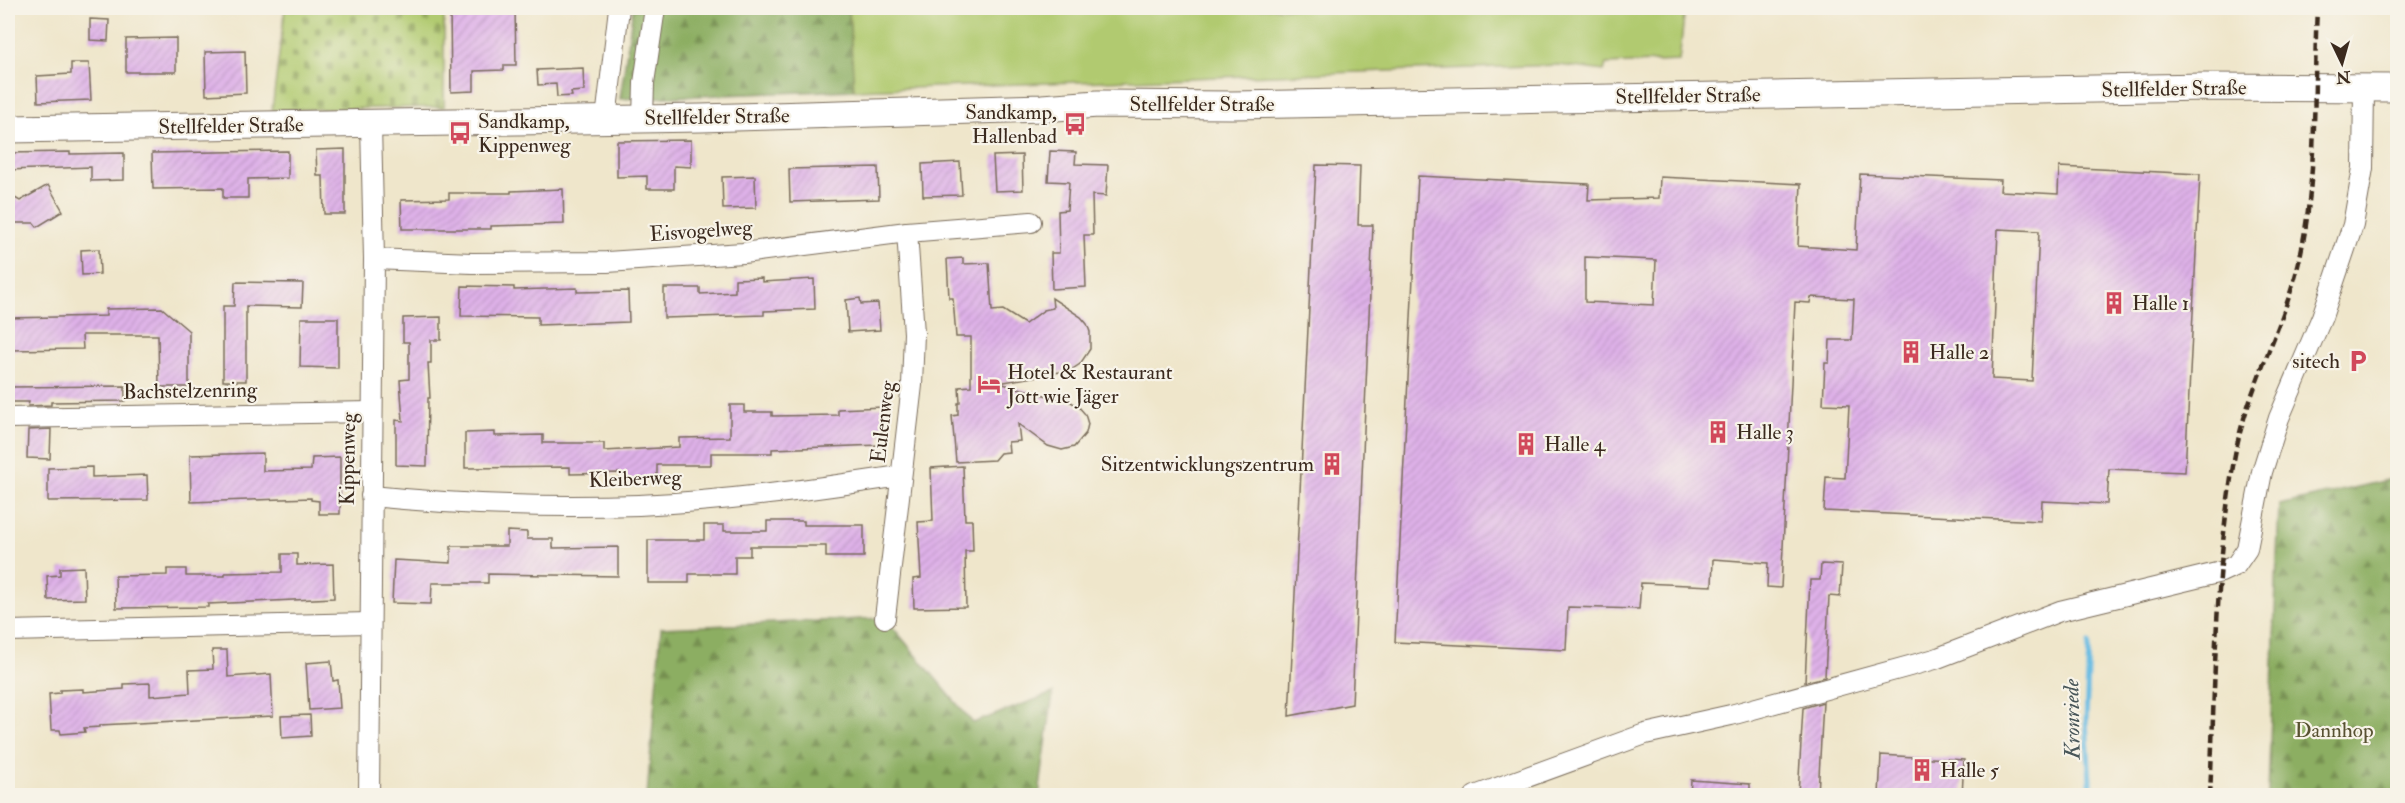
<svg xmlns="http://www.w3.org/2000/svg" width="2405" height="803" viewBox="0 0 2405 803" font-family="'IM FELL Double Pica',serif">
<style>
.forest{fill:url(#forest-firs);stroke:#646c40;stroke-width:1.5}
.cemetery{fill:url(#cemetery-stones);stroke:#767a47;stroke-width:1.5}
.green{fill:#b1ca70;stroke:#767a47;stroke-width:1.5}
.lines{fill:none;stroke-linecap:round;stroke-linejoin:round}
.stream{stroke:#67bce3;stroke-width:5}
.building{fill:url(#building-hatch);fill-rule:evenodd}
.street-casing{stroke:#7a6c5b;stroke-width:22}
.secondary-casing{stroke:#7a6c5b;stroke-width:29}
.street{stroke:#fff;stroke-width:20}
.secondary{stroke:#fff;stroke-width:27}
.rail{stroke:#3b2a1e;stroke-width:4.5;stroke-dasharray:9 4.5;stroke-linecap:butt}
.labels{text-anchor:middle;dominant-baseline:central;stroke-width:4.5;stroke-linejoin:round;paint-order:stroke}
.street-label{font-size:21px;fill:#3b2a1e;stroke:#f7f3e8}
.poi-label{font-size:21px;fill:#3b2a1e;stroke:#f7f3e8;text-anchor:start}
.park-label{font-size:21px;fill:#585232;stroke:#f7f3e8}
.water-label{font-size:22px;font-style:italic;fill:#485659;stroke:#f7f3e8}
</style>
<defs>
<pattern id="forest-firs" width="22" height="20" patternUnits="userSpaceOnUse" patternTransform="scale(1.5)"><rect width="22" height="20" fill="#8cae62"/><path d="M5 1l3.5 6h-7zM16 11l3.5 6h-7z" fill="#748e50"/></pattern>
<pattern id="cemetery-stones" width="16" height="16" patternUnits="userSpaceOnUse" patternTransform="scale(1.5)"><rect width="16" height="16" fill="#b1ca70"/><path d="M2 7V4a2 2 0 0 1 4 0v3zM10 15v-3a2 2 0 0 1 4 0v3z" fill="#91a45b"/></pattern>
<pattern id="building-hatch" width="6" height="6" patternUnits="userSpaceOnUse" patternTransform="scale(1.5)"><rect width="6" height="6" fill="#deb1e8"/><path d="M-1 1l2-2M0 6l6-6M5 7l2-2" fill="none" stroke="#bf98c7"/></pattern>
</defs>
<rect width="100%" height="100%" fill="#f7f3e8"/>
<filter id="ink" filterUnits="userSpaceOnUse"><feTurbulence type="fractalNoise" baseFrequency=".0167" numOctaves="2"/><feDisplacementMap in="SourceGraphic" scale="12" xChannelSelector="R" yChannelSelector="G"/><feConvolveMatrix kernelMatrix="1 2 1 2 8 2 1 2 1" color-interpolation-filters="sRGB"/></filter>
<filter id="wash" filterUnits="userSpaceOnUse"><feTurbulence type="fractalNoise" baseFrequency=".008" numOctaves="4" result="noise"/><feDisplacementMap in="SourceGraphic" scale="24" xChannelSelector="R" yChannelSelector="G"/><feGaussianBlur stdDeviation="1.35" result="paint"/><feColorMatrix in="noise" values="0 0 0 0 0 0 0 0 0 0 0 0 0 0 0 0 0 1.4 0 .05"/><feComposite in="paint" operator="in"/></filter>
<g filter="url(#wash)">
<rect width="100%" height="100%" fill="#efe6cb"/>
<!-- forest -->
<g class="forest">
<path d="M633,8H849L854,90L620,99Z"/>
<path d="M2397,478V795H2268L2279,505Z"/>
<path d="M885,618L973,723L1053,693L1039,795L647,796L661,628Z"/>
</g>
<!-- cemetery -->
<path class="cemetery" d="M285,8H444V107L272,110Z"/>
<!-- green -->
<path class="green" d="M849,8H1685L1679,61L1606,64L1604,71L1559,65L854,90Z"/>
<g class="lines">
<!-- stream -->
<path class="stream" d="M2089,643L2086,721L2091,796"/>
</g>
<g id="blocks">
<!-- building -->
<g class="building">
<path d="M450,8H515L516,65H504V70L474,71V91L451,92Z"/>
<path d="M90,19L109,20L108,41L90,40Z"/>
<path d="M176,38V72H126V39Z"/>
<path d="M245,51L246,93L206,95L205,52Z"/>
<path d="M71,63H89L91,100L38,102L37,76L71,74Z"/>
<path d="M583,68L584,91L571,92L572,96L557,97L556,84L538,85L537,70Z"/>
<path d="M691,140V167L674,166V189H647V176L617,177V141Z"/>
<path d="M345,149V214H324L323,176H317L316,150Z"/>
<path d="M288,151V178L248,179V198H223V188L153,189L152,153Z"/>
<path d="M1050,151L1076,152L1075,164L1108,165L1106,196L1092,195L1093,235H1084L1086,287L1052,289L1051,253H1059L1058,211L1067,210L1069,182L1048,181Z"/>
<path d="M70,152V154L124,153V180L91,181V167L8,170V153Z"/>
<path d="M1022,155L1023,190L995,191L993,156Z"/>
<path d="M960,162L962,195L923,196L922,164Z"/>
<path d="M1316,165L1360,166L1358,225H1373L1352,704L1289,716Z"/>
<path d="M878,167L879,199L790,202L789,169Z"/>
<path d="M2059,167L2200,174L2185,472L2109,469L2107,504L2042,501L2041,521L1824,511L1826,477L1845,478L1849,405L1823,404L1825,363H1829L1830,340H1852L1854,299L1811,297L1810,303L1795,302L1781,588L1767,587L1768,563L1713,559L1712,586L1641,583L1639,609L1568,607L1566,650L1395,642L1418,176L1589,184L1588,200L1659,198L1660,177L1801,184L1798,246L1856,250L1860,174L2001,180L2000,191L2058,194ZM1998,229L2039,231L2032,381L1992,379ZM1585,257L1656,260L1654,305L1585,302Z"/>
<path d="M755,176L756,208L723,209L722,177Z"/>
<path d="M48,185L63,211L37,227L34,223H8V194L20,201Z"/>
<path d="M563,189L564,224L491,226V229H402L401,200L449,199V193H511V191Z"/>
<path d="M99,249L100,274L82,275L81,250Z"/>
<path d="M963,258V264L989,263L992,311L1003,310L1025,324L1044,310L1053,308L1052,298L1081,317L1087,324L1090,332V349L1080,364L1071,370L999,383L1071,402L1078,406L1085,414L1088,424L1086,433L1074,447L1062,450L1048,446L1018,424L1020,441L1008,442L1009,452L1000,453L994,460L956,462L952,416L958,415V403H960L959,387L971,386V337H956L953,298H949L947,259Z"/>
<path d="M762,278V282L814,279L815,309L764,311V315L664,318V288H700V294L735,292V279Z"/>
<path d="M235,282L303,283L302,307L246,306V381H223V306H234Z"/>
<path d="M462,286L514,287V290L577,288V292L628,291L629,322L538,325V317L461,316Z"/>
<path d="M860,298L861,304L878,303L880,330L848,332L846,300Z"/>
<path d="M162,308L189,331V387H159L158,335H82L83,349L8,350V318L106,316V309Z"/>
<path d="M441,317V340H431V363H428L430,398H428L427,466L396,465V420L403,421L400,380L409,379V342H403V318Z"/>
<path d="M301,318H338V368L300,367Z"/>
<path d="M125,386V401L51,402V405L28,406L29,402H8V387Z"/>
<path d="M730,405H744V412H772V416L838,415V409L883,407L884,434H879L880,445L772,449V453H711V465H657V478L621,480L620,473L570,474V467L465,468V433L495,432V436L543,435V443H604V451L679,447V438L730,437Z"/>
<path d="M51,429L50,459L27,458L28,430Z"/>
<path d="M263,453V471L311,470L312,458L340,457V514H319V501L311,500V498L191,502L190,455Z"/>
<path d="M963,466L965,520H972L973,551H965L966,607L914,608L913,579L921,578L918,522L933,521L931,468Z"/>
<path d="M92,467V477L147,475L148,500L48,501V468Z"/>
<path d="M767,521H804V525H864V557H826V546H750V556H735V574H689V583H648V540H704V525H724V531H767Z"/>
<path d="M507,531L527,532V539H553V548L618,547V576L488,574V583H432L431,604L392,603L394,560L451,563V546H507Z"/>
<path d="M282,554H297V565L333,564L334,598L208,604V607L116,608L115,576L167,575V569H186V576H225V573L282,572Z"/>
<path d="M1821,564L1842,565L1840,597L1829,596L1825,677L1805,682L1810,580H1820Z"/>
<path d="M84,567L85,599L48,600L47,576L60,575V568Z"/>
<path d="M212,650H227L228,677L271,674L273,716L100,725V727L84,728L85,732L61,734L60,730H51L49,694L60,693V690L83,689V692L124,689V684L150,683V696L190,693L189,670L213,669Z"/>
<path d="M331,661L333,681L338,680L340,708L309,710L306,663Z"/>
<path d="M1823,702L1818,795H1798L1803,708Z"/>
<path d="M310,715L311,736L282,738L281,716Z"/>
<path d="M1881,755L1964,760L1962,795H1879Z"/>
<path d="M1691,780L1750,784V795H1690Z"/>
</g>
</g>
</g>
<g filter="url(#ink)">
<use href="#blocks" fill-opacity="0" stroke="#7a6c5b" stroke-width="1.5"/>
<g class="lines">
<!-- street casing -->
<g class="street-casing">
<g id="street">
<path d="M643,118L644,83L655,8"/>
<path d="M606,119L619,8"/>
<path d="M374,259L472,263L607,262L743,253L907,232L1031,222"/>
<path d="M8,418L372,412"/>
<path d="M371,496C460,505 549,508 639,505C727,501 814,489 900,476"/>
<path d="M885,618L912,385L914,333L907,232"/>
<path d="M8,631L369,623"/>
<path d="M369,796L374,259L371,124"/>
<path d="M1475,796L1645,734L1731,715L1935,659L2060,611L2221,572L2236,565L2247,549L2262,472L2279,418L2322,317L2353,225L2363,168L2364,88"/>
</g>
</g>
<!-- secondary casing -->
<g class="secondary-casing">
<path id="secondary" d="M8,129L701,118L1042,108L1098,104L1232,105L2205,87L2398,88"/>
</g>
<!-- street -->
<use href="#street" class="street"/>
<!-- secondary -->
<use href="#secondary" class="secondary"/>
<!-- rail -->
<path class="rail" d="M2210,796C2215,684 2215,570 2234,460C2246,389 2285,327 2300,257C2318,175 2313,90 2317,8"/>
</g>
</g>
<!-- icons -->
<defs>
<g id="bus-bare" transform="scale(1.8)"><path d="M-5-6H5V4H4V6H2V4H-2V6H-4V4H-5ZM-3.5-4V0h7V-4ZM-3.5 1.2v1.5H-2V1.2ZM2 1.2v1.5H3.5V1.2Z" fill="#d1495b" stroke="#f7f3e8" stroke-width="2.5" paint-order="stroke"/></g>
<g id="building-bare" transform="scale(1.8)"><path d="M-4-6H4V6H1V3H-1V6H-4ZM-2.5-4.3h1.7v1.8h-1.7ZM.8-4.3h1.7v1.8H.8ZM-2.5-1h1.7V.8h-1.7ZM.8-1h1.7V.8H.8Z" fill="#d1495b" stroke="#f7f3e8" stroke-width="2.5" paint-order="stroke"/></g>
<g id="parking-bare" transform="scale(1.8)"><path d="M-3.5-5.5H1a3.5 3.5 0 0 1 0 7H-1V5.5H-3.5ZM-1-3.4V-.6H.8a1.4 1.4 0 0 0 0-2.8Z" fill="#d1495b" stroke="#f7f3e8" stroke-width="2.5" paint-order="stroke"/></g>
<g id="hotel-bare" transform="scale(1.8)"><path d="M-6-4.5h1.5V1H6V5H4.5V3h-9V5H-6ZM-4 0a1.8 1.8 0 1 1 3.6 0ZM.5 0V-2.5h3Q6-2.5 6 0Z" fill="#d1495b" stroke="#f7f3e8" stroke-width="2.5" paint-order="stroke"/></g>
</defs>
<g fill-rule="evenodd">
<use href="#bus-bare" x="1075" y="124"/>
<use href="#bus-bare" x="460" y="133"/>
<use href="#building-bare" x="2114" y="303"/>
<use href="#building-bare" x="1911" y="352"/>
<use href="#parking-bare" x="2358" y="361"/>
<use href="#hotel-bare" x="989" y="384"/>
<use href="#building-bare" x="1718" y="432"/>
<use href="#building-bare" x="1526" y="444"/>
<use href="#building-bare" x="1332" y="464"/>
<use href="#building-bare" x="1922" y="770"/>
</g>
<g class="labels">
<!-- street labels -->
<g class="street-label">
<text transform="translate(2174 89) rotate(-1)">Stellfelder Straße</text>
<text transform="translate(1688 96) rotate(-1)">Stellfelder Straße</text>
<text x="1202" y="104">Stellfelder Straße</text>
<text transform="translate(717 117) rotate(-1)">Stellfelder Straße</text>
<text transform="translate(231 126) rotate(-1)">Stellfelder Straße</text>
<text transform="translate(701 231) rotate(-4)">Eisvogelweg</text>
<text transform="translate(190 391) rotate(-1)">Bachstelzenring</text>
<text transform="translate(883 422) rotate(-83)">Eulenweg</text>
<text transform="translate(348 459) rotate(-89)">Kippenweg</text>
<text transform="translate(635 479) rotate(-2)">Kleiberweg</text>
</g>
<!-- poi labels -->
<g class="poi-label">
<text x="1057" y="112" text-anchor="end">Sandkamp,<tspan x="1057" dy="24">Hallenbad</tspan></text>
<text x="478" y="121">Sandkamp,<tspan x="478" dy="24">Kippenweg</tspan></text>
<text x="2132" y="303">Halle 1</text>
<text x="1929" y="352">Halle 2</text>
<text x="2340" y="361" text-anchor="end">sitech</text>
<text x="1007" y="372">Hotel &amp; Restaurant<tspan x="1007" dy="24">Jott wie Jäger</tspan></text>
<text x="1736" y="432">Halle 3</text>
<text x="1544" y="444">Halle 4</text>
<text x="1314" y="464" text-anchor="end">Sitzentwicklungszentrum</text>
<text x="1940" y="770">Halle 5</text>
</g>
<!-- park labels -->
<g class="park-label">
<text x="2334" y="730">Dannhop</text>
</g>
<!-- water labels -->
<g class="water-label">
<text transform="translate(2072 719) rotate(-91)">Kronriede</text>
</g>
</g>
<!-- margin -->
<rect width="2405" height="803" fill="none" stroke="#f7f3e8" stroke-width="30"/>
<!-- north arrow -->
<g transform="translate(2342 63) rotate(175)" stroke="#f7f3e8" stroke-width="4.5" paint-order="stroke">
<path d="M0-4.5L10 22L0 15L-10 22Z" fill="#3b2a1e"/>
<text y="-9" font-size="16" font-weight="bold" text-anchor="middle" fill="#3b2a1e">N</text>
</g>
</svg>
